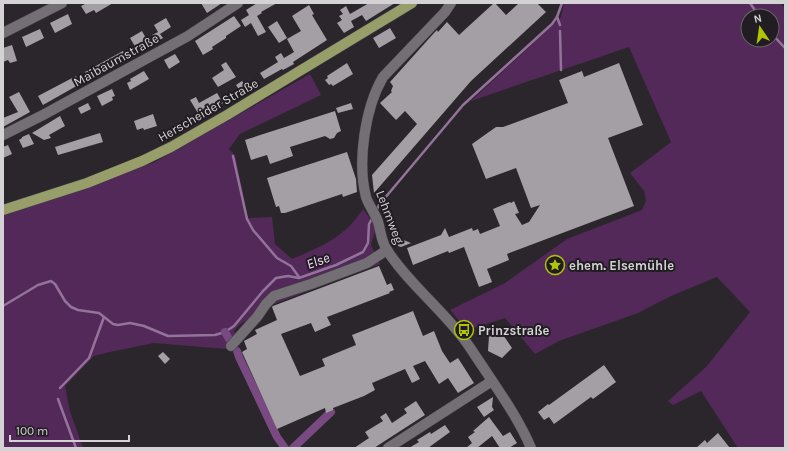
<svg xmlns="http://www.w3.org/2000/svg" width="788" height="451" viewBox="0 0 788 451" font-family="Karla,sans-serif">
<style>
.green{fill:#522959;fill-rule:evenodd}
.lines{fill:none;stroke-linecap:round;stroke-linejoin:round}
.stream{stroke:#94739a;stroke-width:2.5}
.canal{stroke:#784a81;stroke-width:8}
.building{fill:#a49ea5}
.minor-casing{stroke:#464246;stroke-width:11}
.major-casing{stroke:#464246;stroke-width:11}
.minor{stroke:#746f75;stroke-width:10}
.major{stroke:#979e6a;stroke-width:10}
.labels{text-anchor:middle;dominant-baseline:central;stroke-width:4;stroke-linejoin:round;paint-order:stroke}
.street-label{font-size:13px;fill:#d5d2d5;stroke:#211d22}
.poi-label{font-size:13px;font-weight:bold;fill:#d5d2d5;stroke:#211d22;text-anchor:start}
.water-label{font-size:14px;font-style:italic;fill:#f5d9fa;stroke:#211d22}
</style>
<rect width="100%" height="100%" fill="#2b262c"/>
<!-- green -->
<g class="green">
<path d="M564,3H780L785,8V448H738L701,391L673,405L668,401L706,367L750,312L717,277L671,296L638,313L559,341L535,354L505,318L467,330L450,310L505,283L567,239L642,210L646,201L644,191L630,173L671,142L629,47L471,101L555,23L561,17ZM748,16H772V40H748Z"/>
<path d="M310,74L321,95L240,134L229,149L235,155L248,218L272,217L275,244L292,259C322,246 344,238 363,209L376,227L371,245L380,264L271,305L239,325L234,331L235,333L226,349L154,343L110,352L94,356L65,386L70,411L83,448H3V215L43,202L155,162Z"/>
</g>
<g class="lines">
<!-- stream -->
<g class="stream">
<path d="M750,3L759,16"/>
<path d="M557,17L560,25"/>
<path d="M560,31L561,70"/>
<path d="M772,34L785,48"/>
<path d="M233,156L247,219L253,230L277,258L291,266L299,277"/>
<path d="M376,211L379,205L463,105L552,24L557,17L562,3"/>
<path d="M3,306L38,285L51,281L55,284L65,301L71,307L78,310L99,313L113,324L118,325L130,323L144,326L168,336L215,335L225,332L234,326L263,291L276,278L288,276L299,278L336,265L363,252L368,243L369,224L373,217"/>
<path d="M60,388L89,358L104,317"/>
<path d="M58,399L76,448"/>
</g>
<!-- canal -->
<g class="canal">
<path d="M225,332L229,339"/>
<path d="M237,351L239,357L277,437L285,448"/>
<path d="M293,448L331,412"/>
</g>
</g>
<!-- building -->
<g class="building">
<path d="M87,3H113L96,13L94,10L86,14L81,6Z"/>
<path d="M201,3H222L207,13Z"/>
<path d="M257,3H277L261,12L262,13L257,16L266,32L258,36L251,23L245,27L241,20L249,15L246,10Z"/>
<path d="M369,3H395L366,21L362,15L351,21L354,27L344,33L337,23L342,20L339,16L343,14L340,10L346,6L350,14Z"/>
<path d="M494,3H495L506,15L519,3H537L546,12L471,81L374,193L372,175L417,124L405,111L396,120L380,103L392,92L391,91L393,86L390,82L434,33L437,30L438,32L447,22L459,35Z"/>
<path d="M309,5L314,14L312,15L327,40L293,62L294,64L283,70L282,69L264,79L260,73L278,62L275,57L281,53L284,58L294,52L287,39L301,31L292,16Z"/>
<path d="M68,14L72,24L55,33L50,23Z"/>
<path d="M234,16L241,26L226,36V38L212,47L213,49L203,55L195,41Z"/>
<path d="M166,18L171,27L160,34L163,38L156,42L152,35L158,32L154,25Z"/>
<path d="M277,21L287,38L279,43L268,27Z"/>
<path d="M390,28L396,38L379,48L373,38Z"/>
<path d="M40,29L44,38L26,47L22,37Z"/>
<path d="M142,31L148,42L136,48L130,38Z"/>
<path d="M12,45L17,61L10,63L8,60L3,62V48Z"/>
<path d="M123,51L128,60L89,80L85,72Z"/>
<path d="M175,54L180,62L169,69L164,60Z"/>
<path d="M226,62L236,77L218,87L212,78L224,70L221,65Z"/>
<path d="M347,63L353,74L333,86L331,84L329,85L325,80L328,78L327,76Z"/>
<path d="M619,63L643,125L608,138L634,206L507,254L509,260L487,269L492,282L479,287L464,247L449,253L448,251L413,265L407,248L441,235L445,228L449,237L472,228L473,231L478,229L480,234L500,226L493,209L510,202L511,203L514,201L519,213L515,214L522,225L529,222L540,205L531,208L516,168L486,179L472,144L496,127H503L568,103L559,80L582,71L584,77Z"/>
<path d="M144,71L149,79L130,90L127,83L131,81L130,79Z"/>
<path d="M76,76L80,84L43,105L38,96Z"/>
<path d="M242,81L247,87L240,91L236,85Z"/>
<path d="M112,89L115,96L112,97L113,100L102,106L97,96Z"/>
<path d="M19,92L30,112L3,127V118L18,112L9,97Z"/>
<path d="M217,93L223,103L211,110V112L201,118L190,100L196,97L199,103Z"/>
<path d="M88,103L91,109L81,114L78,108Z"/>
<path d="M351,103L353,109L338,113L336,108Z"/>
<path d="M335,111L341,131L337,133L334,138L330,139L325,136L290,147L293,156L270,164L267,155L251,160L245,140Z"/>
<path d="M153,114L157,126L144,130L143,128L137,130L134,121Z"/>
<path d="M60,116L65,126L49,135L51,138L44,140L32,133Z"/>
<path d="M100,133L103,142L58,155L55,147Z"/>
<path d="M29,134L34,144L23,148L19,140L22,138V137Z"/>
<path d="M8,145L12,154L3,158V147Z"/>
<path d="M347,152L356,179L357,192L343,197L342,194L285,213H281L279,206L276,207L267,178Z"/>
<path d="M401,239L411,243L401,247L398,246L397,243L398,240Z"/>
<path d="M379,266L387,285L391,283L394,290L389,292L390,293L327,317L331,325L315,332L311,323L281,334L300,376L325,366L322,359L356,345L352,335L413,311L423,336L434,331L442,351L450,363L458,358L474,383L458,393L448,378L439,384L425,361L413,366L420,379L412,383L405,369L372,383L375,390L364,396L333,408V410L326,413L325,408L277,429L242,352L247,349L244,341L257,334L255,330L277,320L272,307L273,306Z"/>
<path d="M501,332L512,348L502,358L488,351L489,336Z"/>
<path d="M163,352L170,359L165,364L158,356Z"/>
<path d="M604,365L616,382L593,399L591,397L554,424L549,417L544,420L538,412L548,404L549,405Z"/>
<path d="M493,397L492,407L494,410L484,417L477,407Z"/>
<path d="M416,401L425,415L374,448H354L369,438L365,432L383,421L380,417L386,413L392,423L407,413L404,409Z"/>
<path d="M489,417L503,436L510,432L517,443L509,448H500L492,436L477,448H466L472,443L468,437L475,432L473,431Z"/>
<path d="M445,425L450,432L428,448H409L419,442L417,440L430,432L431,434Z"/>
<path d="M718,433L730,448H696L705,440L707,443Z"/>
</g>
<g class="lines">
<!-- minor casing -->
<g class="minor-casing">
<g id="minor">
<path d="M451,3L445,12L383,77C365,108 357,162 366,197C369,206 375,213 378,222C381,232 381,241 387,250C406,280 437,305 459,333C468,343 475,356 483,367C500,393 519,419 531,448"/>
<path d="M3,33L62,3"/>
<path d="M3,135L43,115L188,36L238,3"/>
<path d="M231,346L257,317L266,304L274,296L311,284L367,263L387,250"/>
<path d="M388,448L492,381"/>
</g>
</g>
<!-- major casing -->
<g class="major-casing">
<path id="major" d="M3,210L87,183L142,161L171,147L227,115L412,3"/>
</g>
<!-- minor -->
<use href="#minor" class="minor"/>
<!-- major -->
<use href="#major" class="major"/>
</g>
<!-- icons -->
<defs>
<g id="sight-ring" transform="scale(1)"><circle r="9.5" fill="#211d22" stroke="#b0c503" stroke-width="1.5"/><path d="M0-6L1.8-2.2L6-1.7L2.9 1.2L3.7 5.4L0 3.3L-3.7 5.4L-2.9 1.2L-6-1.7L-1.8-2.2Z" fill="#b0c503"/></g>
<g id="bus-ring" transform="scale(1)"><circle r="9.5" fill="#211d22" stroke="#b0c503" stroke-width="1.5"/><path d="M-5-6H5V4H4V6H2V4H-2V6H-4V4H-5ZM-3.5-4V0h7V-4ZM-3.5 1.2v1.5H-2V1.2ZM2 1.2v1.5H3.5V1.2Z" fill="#b0c503"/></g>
</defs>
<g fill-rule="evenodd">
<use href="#sight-ring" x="555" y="265"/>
<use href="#bus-ring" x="464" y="330"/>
</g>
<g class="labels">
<!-- street labels -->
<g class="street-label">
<text transform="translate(116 60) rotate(-29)">Maibaumstraße</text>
<text transform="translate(208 110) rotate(-30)">Herscheider Straße</text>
<text transform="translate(390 217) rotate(69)">Lehmweg</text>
</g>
<!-- poi labels -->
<g class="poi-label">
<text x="569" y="265">ehem. Elsemühle</text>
<text x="478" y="330">Prinzstraße</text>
</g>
<!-- water labels -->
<g class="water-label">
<text transform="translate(318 261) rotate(-20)">Else</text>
</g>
</g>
<!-- border -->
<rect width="788" height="451" fill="none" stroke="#d5d2d5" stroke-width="8"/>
<!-- north arrow -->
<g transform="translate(760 28) rotate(347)"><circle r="19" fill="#211d22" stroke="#69656a"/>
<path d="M0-3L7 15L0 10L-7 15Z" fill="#b0c503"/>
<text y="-6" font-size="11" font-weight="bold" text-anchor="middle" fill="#d5d2d5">N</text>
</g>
<!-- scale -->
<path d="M10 435v6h119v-6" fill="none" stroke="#d5d2d5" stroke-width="2"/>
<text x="16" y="435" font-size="12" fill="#d5d2d5" stroke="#211d22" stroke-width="3" paint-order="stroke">100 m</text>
</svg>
